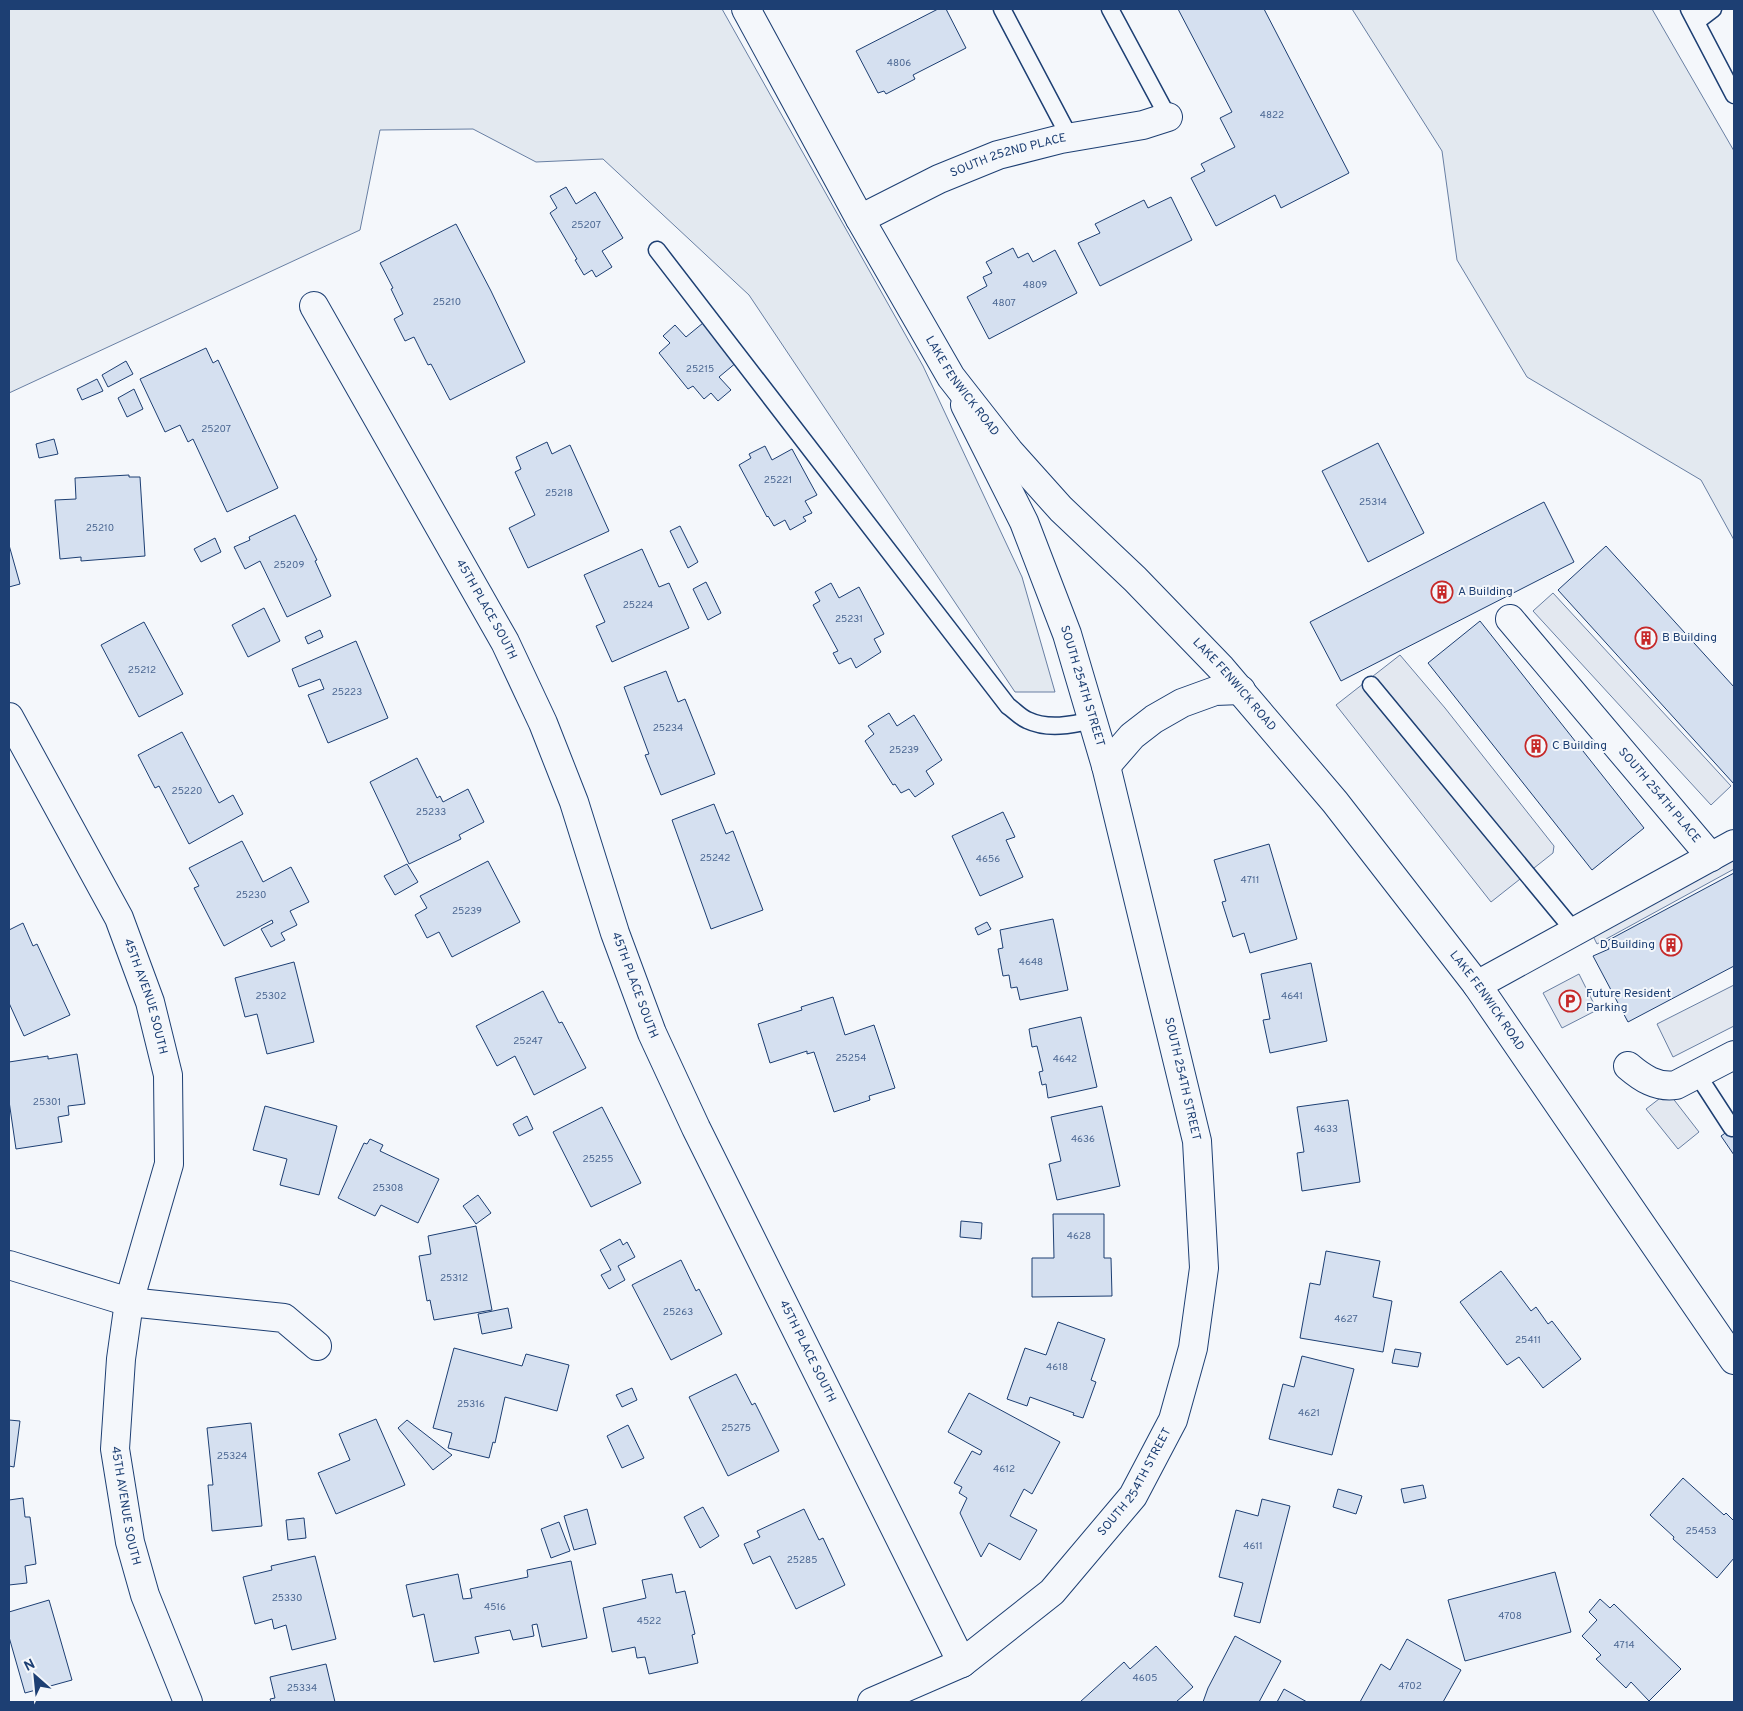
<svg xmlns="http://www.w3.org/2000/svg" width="1743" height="1711" font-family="Overpass,sans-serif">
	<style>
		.green { fill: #e3e9f0; stroke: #687fa3 }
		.parking { fill: #e3e8f0; stroke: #687fa3 }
		.building { fill: #d5e0f0; stroke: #1d3f73 }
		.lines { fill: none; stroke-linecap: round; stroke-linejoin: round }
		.lane-casing { stroke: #1d3f73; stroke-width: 19 }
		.street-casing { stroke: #1d3f73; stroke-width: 30 }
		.secondary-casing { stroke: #1d3f73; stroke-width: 30 }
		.lane { stroke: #f4f7fb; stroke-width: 16 }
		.street { stroke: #f4f7fb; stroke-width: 28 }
		.secondary { stroke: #f4f7fb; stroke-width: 28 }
		.labels { text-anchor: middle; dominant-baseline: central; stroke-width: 4; stroke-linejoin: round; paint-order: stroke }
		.number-label { font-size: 10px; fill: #4b6792 }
		.street-label { font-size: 12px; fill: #1d3f73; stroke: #f4f7fb }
		.poi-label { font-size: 12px; fill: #1d3f73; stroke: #f4f7fb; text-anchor: start }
	</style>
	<rect width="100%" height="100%" fill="#f4f7fb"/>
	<path class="green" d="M9,9h713l201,357 99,211 33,115h-40l-266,-397 -146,-136 -67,3 -63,-33 -93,1 -20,100 -351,163z
		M1352,9h300l82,142v389l-33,-60 -174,-103 -70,-117 -15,-109z"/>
	<path class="parking" d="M1553,593l178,193 -20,19 -178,-194z
		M1400,655l45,53 109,138 -1,7 -62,49 -155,-197z
		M1734,851v18l-137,75 -7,-14z
		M1579,974l18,36 -35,18 -19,-35z
		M1734,985v41l-61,31 -16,-33z
		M1668,1092l31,40 -21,17 -32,-40z"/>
	<path class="building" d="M938,9h8l20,39 -53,27 2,4 -29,15 -2,-3 -6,2 -22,-42z
		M1178,9h86l85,164 -68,35 -6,-13 -59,31 -25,-48 14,-7 -4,-7 34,-17 -15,-29 12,-6z
		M566,187l10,17 19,-12 28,46 -21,13 10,16 -16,10 -4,-7 -8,5 -9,-15 2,-1 -27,-46 7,-5 -7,-12z
		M1171,197l21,43 -92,46 -22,-43 22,-10 -5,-9 49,-24 4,8z
		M456,224l35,67 34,71 -75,38 -19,-36 -3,1 -14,-28 -9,4 -11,-22 9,-5 -12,-25 2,-1 -13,-25z
		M1013,248l5,10 10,-5 5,9 22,-12 22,43 -88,46 -22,-42 20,-11 -4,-9 9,-4 -6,-11z
		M703,323l34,39 -18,15 12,13 -13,11 -7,-8 -7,6 -11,-13 -5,3 -29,-36 11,-10 -7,-7 12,-11 11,12z
		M206,348l7,15 5,-3 60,128 -51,24 -34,-73 -5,3 -8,-17 -15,7 -25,-53z
		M126,361l7,13 -25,13 -6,-12z
		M97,379l6,12 -21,9 -5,-11z
		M134,389l9,20 -16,8 -9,-19z
		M54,439l4,15 -19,4 -3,-14z
		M547,442l5,12 18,-9 39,86 -81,37 -19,-40 26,-13 -20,-43 6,-3 -5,-12z
		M1378,443l46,90 -56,29 -46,-91z
		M765,446l7,14 20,-11 25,46 -12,6 7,12 -9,4 3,4 -16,9 -5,-10 -11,6 -6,-10 -1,1 -28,-52 12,-7 -2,-4z
		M129,475v2h11l5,79 -64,5v-4l-21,2 -5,-59 21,-1 -1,-21z
		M1544,502l30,60 -233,119 -31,-59z
		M295,515l22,45 -2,1 16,35 -44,21 -27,-56 -15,8 -11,-22 16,-7 -1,-3z
		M680,526l18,36 -10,6 -18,-37z
		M215,538l6,14 -20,10 -7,-13z
		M9,545l11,39 -11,3z
		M1606,546l128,141v97l-176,-194z
		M642,549l17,38 10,-4 20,45 -77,34 -16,-36 9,-4 -21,-47z
		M706,582l15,31 -13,7 -15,-31z
		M831,583l8,15 20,-11 25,47 -10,5 7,13 -25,16 -5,-10 -12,6 -6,-11 5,-2 -25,-46 7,-4 -5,-9z
		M264,608l16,33 -32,16 -16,-32z
		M1480,621l164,207 -52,42 -164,-207z
		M144,622l39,72 -44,23 -38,-72z
		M320,630l3,7 -15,7 -3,-7z
		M356,641l32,77 -60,25 -20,-48 16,-6 -4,-10 -21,8 -7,-18z
		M666,671l12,31 7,-3 30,75 -54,21 -16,-40 4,-1 -25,-67z
		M889,713l8,13 17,-11 28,45 -16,11 8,13 -19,13 -6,-8 -8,4 -6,-9 -2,1 -28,-44 9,-7 -6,-8z
		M182,732l37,71 14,-8 10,19 -54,30 -30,-58 -4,2 -17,-33z
		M417,758l20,40 3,-2 3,6 25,-13 16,33 -25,13 2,4 -52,25 -39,-82z
		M714,804l12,30 7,-3 30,79 -52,19 -39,-109z
		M1003,812l12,25 -9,3 17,37 -43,19 -28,-60z
		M242,841l21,41 28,-15 18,35 -19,9 7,14 -16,8 4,7 -14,7 -10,-18 12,-6 -1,-3 -48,26 -30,-58 5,-2 -10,-18z
		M1269,844l28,95 -47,14 -6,-20 -11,4 -11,-35 4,-1 -12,-41z
		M488,861l32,61 -68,35 -13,-25 -12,6 -12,-23 12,-7 -7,-12z
		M407,864l11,18 -23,13 -11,-19z
		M1734,873v93l-106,56 -35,-66 16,-7 -4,-7z
		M1053,919l15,71 -48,10 -3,-13 -6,1 -2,-13 -6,1 -5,-27 5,-1 -3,-18z
		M987,922l4,7 -13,6 -3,-7z
		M23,923l10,23 4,-2 33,71 -46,21 -15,-33v-73z
		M294,962l20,80 -47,12 -10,-40 -12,3 -10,-39z
		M1311,963l16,78 -57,12 -7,-33 7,-1 -9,-45z
		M543,991l16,32 3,-1 24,46 -52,27 -19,-39 -18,10 -21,-40z
		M833,997l12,38 29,-10 21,63 -26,8 1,4 -36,12 -20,-60 -7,2v-3l-37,12 -12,-39 44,-14 -1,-3z
		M1081,1017l16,70 -49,11 -2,-14 -4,1 -3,-13 4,-1 -6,-25 -5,1 -3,-18z
		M77,1054l8,50 -17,2 1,9 -11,2 4,25 -46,7 -7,-48v-39l39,-6v3z
		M1348,1100l12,82 -58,9 -5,-38 7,-1 -7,-45z
		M265,1106l72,20 -18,69 -39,-10 7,-26 -34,-9z
		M1102,1106l18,80 -63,14 -8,-36 12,-3 -10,-44z
		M602,1107l39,76 -50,24 -38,-75z
		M527,1116l6,13 -14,7 -6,-12z
		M1734,1127v28l-13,-19z
		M370,1139l13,6 -3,6 59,28 -21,44 -37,-18 -6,11 -37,-18 26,-55 3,1z
		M478,1195l13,18 -15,11 -13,-18z
		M1053,1214h51v44h7l1,38 -80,1v-39h22z
		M961,1221l21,2 -1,16 -21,-2z
		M476,1226l16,84 -58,10 -4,-20 -3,1 -8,-45 12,-2 -3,-18z
		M620,1239l3,6 4,-3 8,15 -17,9 7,14 -16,9 -8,-14 10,-5 -11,-20z
		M1326,1251l54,10 -7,36 19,4 -9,51 -83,-14 10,-55 10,2z
		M681,1260l15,31 3,-2 23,45 -51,26 -39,-75z
		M1501,1271l30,40 5,-4 12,17 4,-3 29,38 -38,29 -24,-31 -12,8 -47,-63z
		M508,1308l4,20 -30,6 -4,-20z
		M1058,1322l47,17 -14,41 5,2 -13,36 -10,-3 1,-2 -44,-16 -3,9 -20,-7 18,-51 21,7z
		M454,1348l68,18 4,-12 43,11 -12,46 -52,-14 -10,46 -2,-1 -4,16 -41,-10 4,-15 -19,-5z
		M1395,1349l26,4 -3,14 -26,-4z
		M1302,1356l52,13 -22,86 -63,-16 14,-55 11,3z
		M736,1374l16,31 3,-2 24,48 -51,25 -39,-79z
		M632,1388l5,12 -15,7 -6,-12z
		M969,1393l91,49 -28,52 -8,-5 -14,27 27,14 -17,30 -31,-17 -8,14 -21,-44 7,-15 -8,-5 3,-6 -8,-4 18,-32 8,4 2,-4 -34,-19z
		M376,1419l29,66 -69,29 -18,-41 32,-13 -11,-26z
		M9,1420l11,1 -6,46 -5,-1z
		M407,1420l45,35 -19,15 -35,-42z
		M251,1423l11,103 -50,5 -4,-46h5l-6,-57z
		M628,1425l16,33 -22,10 -15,-32z
		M1683,1478l41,37 2,-2 8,8v37l-17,20 -44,-39 1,-2 -24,-22z
		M1423,1485l3,13 -22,5 -3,-14z
		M1338,1489l24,7 -6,18 -23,-7z
		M23,1498l2,19h5l6,47 -11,2 2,17 -18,2v-85z
		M1262,1499l28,7 -30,117 -26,-7 9,-33 -24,-6 17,-67 22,6z
		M703,1507l16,29 -19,12 -16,-31z
		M587,1509l9,35 -22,6 -10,-34z
		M804,1509l15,31 4,-2 22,47 -49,24 -26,-53 -17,8 -9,-20 16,-7 -3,-6z
		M304,1518l2,20 -18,2 -2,-20z
		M559,1522l11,29 -19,7 -10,-29z
		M315,1556l21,83 -44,11 -6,-25 -12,4 -2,-10 -17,5 -12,-47 29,-7 -1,-4z
		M571,1561l16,77 -45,9 -5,-23 -5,1 2,11 -21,4 -3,-10 -35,7 4,16 -45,9 -10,-48 -11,3 -7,-32 52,-11 5,25 9,-1 -2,-9 58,-12 -1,-7z
		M1555,1572l16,60 -106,29 -17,-61z
		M672,1574l4,19 9,-2 10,43 -3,1 6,28 -49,11 -4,-17 -8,1 -2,-11 -23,5 -9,-44 43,-10 -4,-18z
		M1600,1599l10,9 4,-4 67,65 -32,32 -18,-19 -5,6 -30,-29 5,-4 -19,-19 15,-16 -8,-8z
		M49,1600l23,80 -47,13 -16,-56v-25z
		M1235,1636l46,25 -22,41h-56l5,-14z
		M1407,1639l54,31 -18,32h-83l21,-38 9,6z
		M1156,1646l37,41 -17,15h-96l44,-40 6,7z
		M326,1664l9,38h-64l-1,-3 5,-1 -5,-21z
		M1284,1689l23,13h-30z"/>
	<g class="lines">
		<g class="lane-casing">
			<path id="lane" d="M1002,9l68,129
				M1110,9l58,108
				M1689,9l45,86
				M1696,22l17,-13
				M657,250l351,456c6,4 12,11 19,14 21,10 45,5 66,0
				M1371,685l204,247
				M1697,1074l35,54"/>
		</g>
		<g class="street-casing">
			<g id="street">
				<path id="s1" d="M860,219l79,-40 59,-24 63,-16 82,-14 25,-8"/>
				<path id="s2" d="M314,306l191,336 38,81 31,79 41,131 37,100 44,95 266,535"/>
				<path id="s3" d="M1510,619l201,238"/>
				<path id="s4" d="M9,717l110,201 31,84 18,73 1,89 -40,138 -8,57 -6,90 15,93 15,53 43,107"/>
				<path d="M1106,766l26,-30 22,-17 28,-16 33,-12 26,-1"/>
				<path d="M1477,985l257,-141"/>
				<path d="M1628,1066c14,12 29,22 48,19l58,-30"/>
				<path d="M9,1265l120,37 155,16 33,28"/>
				<path id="s5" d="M872,1702l90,-39 90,-71 81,-96 40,-76 20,-72 11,-80 -7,-127 -91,-375 -39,-132 -43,-112 -59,-117"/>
			</g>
		</g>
		<g class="secondary-casing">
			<g id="secondary">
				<path id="s6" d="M746,9l114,210 91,158 58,74 52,58 74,70 86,89 114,134 142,183 257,375"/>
			</g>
		</g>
		<use href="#lane" class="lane"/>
		<use href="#street" class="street"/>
		<use href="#secondary" class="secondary"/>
	</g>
	<defs>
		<g id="building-ring" transform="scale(1.125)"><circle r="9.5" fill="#f4f7fb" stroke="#c62828" stroke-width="1.5"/><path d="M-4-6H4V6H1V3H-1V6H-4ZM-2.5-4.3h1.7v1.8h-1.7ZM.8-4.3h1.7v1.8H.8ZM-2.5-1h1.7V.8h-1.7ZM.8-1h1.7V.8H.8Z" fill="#c62828"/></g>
		<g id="parking-ring" transform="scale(1.125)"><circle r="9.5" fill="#f4f7fb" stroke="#c62828" stroke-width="1.5"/><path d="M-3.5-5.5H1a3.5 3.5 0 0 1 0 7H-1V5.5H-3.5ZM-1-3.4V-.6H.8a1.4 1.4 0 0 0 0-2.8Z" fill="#c62828"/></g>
	</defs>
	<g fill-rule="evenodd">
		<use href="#building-ring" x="1442" y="592"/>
		<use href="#building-ring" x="1646" y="638"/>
		<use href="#building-ring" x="1536" y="746"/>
		<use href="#building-ring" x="1671" y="945"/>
		<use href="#parking-ring" x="1570" y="1001"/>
	</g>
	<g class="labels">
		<g class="number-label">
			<text x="899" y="63">4806</text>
			<text x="1272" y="115">4822</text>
			<text x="586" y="225">25207</text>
			<text x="1035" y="285">4809</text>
			<text x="447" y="302">25210</text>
			<text x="1004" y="303">4807</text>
			<text x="700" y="369">25215</text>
			<text x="216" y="429">25207</text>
			<text x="778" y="480">25221</text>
			<text x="559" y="493">25218</text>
			<text x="1373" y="502">25314</text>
			<text x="100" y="528">25210</text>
			<text x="289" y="565">25209</text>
			<text x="638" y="605">25224</text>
			<text x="849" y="619">25231</text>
			<text x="142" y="670">25212</text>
			<text x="347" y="692">25223</text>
			<text x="668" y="728">25234</text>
			<text x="904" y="750">25239</text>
			<text x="187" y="791">25220</text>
			<text x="431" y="812">25233</text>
			<text x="715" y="858">25242</text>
			<text x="988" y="859">4656</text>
			<text x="1250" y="880">4711</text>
			<text x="251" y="895">25230</text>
			<text x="467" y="911">25239</text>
			<text x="1031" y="962">4648</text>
			<text x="271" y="996">25302</text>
			<text x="1292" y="996">4641</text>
			<text x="528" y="1041">25247</text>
			<text x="851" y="1058">25254</text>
			<text x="1065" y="1059">4642</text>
			<text x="47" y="1102">25301</text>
			<text x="1326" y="1129">4633</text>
			<text x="1083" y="1139">4636</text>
			<text x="598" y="1159">25255</text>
			<text x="388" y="1188">25308</text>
			<text x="1079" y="1236">4628</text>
			<text x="454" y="1278">25312</text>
			<text x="678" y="1312">25263</text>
			<text x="1346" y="1319">4627</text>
			<text x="1528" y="1340">25411</text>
			<text x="1057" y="1367">4618</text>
			<text x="471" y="1404">25316</text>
			<text x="1309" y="1413">4621</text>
			<text x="736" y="1428">25275</text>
			<text x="232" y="1456">25324</text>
			<text x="1004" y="1469">4612</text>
			<text x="1701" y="1531">25453</text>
			<text x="1253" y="1546">4611</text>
			<text x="802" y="1560">25285</text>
			<text x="287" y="1598">25330</text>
			<text x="495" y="1607">4516</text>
			<text x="1510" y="1616">4708</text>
			<text x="649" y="1621">4522</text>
			<text x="1624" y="1645">4714</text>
			<text x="1145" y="1678">4605</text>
			<text x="1410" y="1686">4702</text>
			<text x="302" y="1688">25334</text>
		</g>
		<g class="street-label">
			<text stroke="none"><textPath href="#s1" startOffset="162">SOUTH 252ND PLACE</textPath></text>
			<text stroke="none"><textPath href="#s6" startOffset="435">LAKE FENWICK ROAD</textPath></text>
			<text stroke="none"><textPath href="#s2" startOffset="349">45TH PLACE SOUTH</textPath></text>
			<text stroke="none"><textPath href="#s6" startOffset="840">LAKE FENWICK ROAD</textPath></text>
			<text transform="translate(1082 686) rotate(73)">SOUTH 254TH STREET</text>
			<text stroke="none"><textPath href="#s3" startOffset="231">SOUTH 254TH PLACE</textPath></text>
			<text stroke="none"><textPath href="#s2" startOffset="754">45TH PLACE SOUTH</textPath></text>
			<text stroke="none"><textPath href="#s4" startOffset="312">45TH AVENUE SOUTH</textPath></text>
			<text stroke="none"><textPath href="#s6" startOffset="1245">LAKE FENWICK ROAD</textPath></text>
			<text transform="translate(1182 1079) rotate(77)">SOUTH 254TH STREET</text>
			<text stroke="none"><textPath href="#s2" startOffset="1159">45TH PLACE SOUTH</textPath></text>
			<text stroke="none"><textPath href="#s5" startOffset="351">SOUTH 254TH STREET</textPath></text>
			<text stroke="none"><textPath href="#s4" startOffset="832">45TH AVENUE SOUTH</textPath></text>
		</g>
		<g class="poi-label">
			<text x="1458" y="592">A Building</text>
			<text x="1662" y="638">B Building</text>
			<text x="1552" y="746">C Building</text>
			<text x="1655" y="945" text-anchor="end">D Building</text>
			<text x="1586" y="994">Future Resident<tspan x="1586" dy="14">Parking</tspan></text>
		</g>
	</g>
	<rect width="1743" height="1711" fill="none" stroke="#1d3f73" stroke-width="20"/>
	<g transform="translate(35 1676) rotate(333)" stroke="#f4f7fb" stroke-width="4" paint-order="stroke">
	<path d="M0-4L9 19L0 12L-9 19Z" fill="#1d3f73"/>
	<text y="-8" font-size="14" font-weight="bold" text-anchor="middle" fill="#1d3f73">N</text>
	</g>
</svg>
